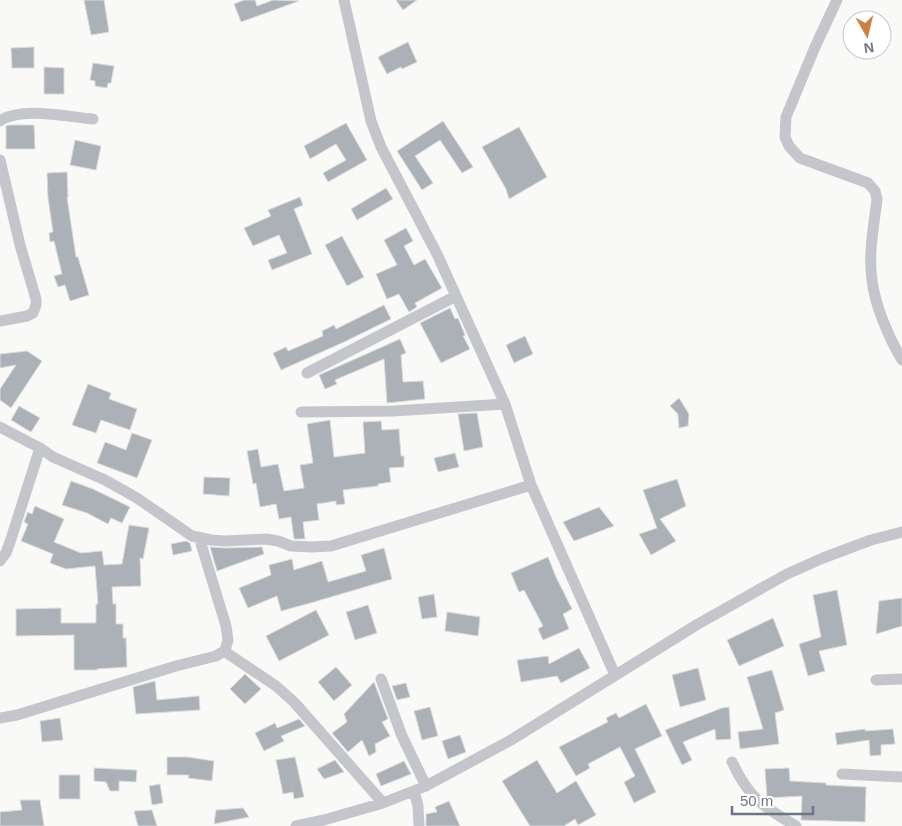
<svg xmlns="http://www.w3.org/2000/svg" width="902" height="826" font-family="Helvetica,sans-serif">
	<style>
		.building { fill: #acb0b7; stroke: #dbdcda }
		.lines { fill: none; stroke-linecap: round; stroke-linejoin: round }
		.minor { stroke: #c4c6cb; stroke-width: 11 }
	</style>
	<rect width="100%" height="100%" fill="#f9faf8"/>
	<path class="building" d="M84,0h20l5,32 -18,3z
		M244,0h11l2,6 16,-6 26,1 -58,21 -7,-18z
		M396,0h21l-14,10z
		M408,42l9,20 -15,7 -1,-2 -14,7 -9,-17z
		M34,47v21h-22l-1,-20z
		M93,63l21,3 -3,17h-3l-1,5 -12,-2v-5l-5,-1z
		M44,67l20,1v26h-20z
		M443,121l30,46 -11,6 -22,-33 -25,16 18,27 -11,7 -25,-39z
		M346,123l21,37 -39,22 -5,-9 23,-13 -10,-16 -26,15 -6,-13z
		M9,125h25l1,24h-29v-23z
		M519,127l28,50 -38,22 -3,-10 -24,-42z
		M75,140l26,6 -5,24 -26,-5z
		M67,172l1,25h-1l9,60h2l11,38 -19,6 -5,-16 -7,2 -4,-11 8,-2 -8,-33 -4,1 -1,-9 4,-1 -5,-34 -1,-25z
		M386,188l7,11 -36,21 -6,-11z
		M300,197l3,8 -9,4 18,45 -40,16 -4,-10 19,-7 -8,-18 -26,11 -9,-18 27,-12 -3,-6z
		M406,228l7,13 -9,5 10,19 11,-6 17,29 -27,15 2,4 -8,5 -10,-18 -12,5 -11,-25 21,-9 -13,-25z
		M342,236l22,41 -17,9 -22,-41z
		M384,305l7,14 -47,23 -63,28 -8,-17 13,-6 2,4 35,-15 -1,-5 12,-6 2,4z
		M450,308l5,11 3,-1 7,17 -2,1 7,13 -29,14 -21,-40z
		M525,336l8,18 -19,9 -8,-18z
		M400,339l6,14 -5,2 2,27 20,-1 2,18 -38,4 -3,-44 -49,21 2,4 -12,5 -6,-14z
		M27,351l15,10 -31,47 -11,-8v-11l16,-24 -16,3v-14z
		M88,384l23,9 -2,6 28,10 -7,21 -29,-10 -5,13 -24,-8z
		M679,398l10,16 -1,12 -9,2 -1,-14 -8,-8z
		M19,406l21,12 -9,14 -20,-12z
		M477,413l6,34 -19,4 -6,-37z
		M330,420l4,37 31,-4 -2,-31 18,-1 1,9 17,-1 2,27h3v11l-15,1 2,14 -13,2v2l-35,4 2,14 -9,1v-4l-19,3 2,16 -16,2 2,17h-11l-3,-22 -12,2 -3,-15 -16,3 -4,-24 -3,1 -6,-33 11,-2 3,18 17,-3 6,27 20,-3 -4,-23 13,-2 -6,-39z
		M132,433l20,7 -15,38 -40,-15 8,-21 21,8z
		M455,453l4,14 -21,5 -4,-14z
		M204,477l26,1 -1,18 -26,-2z
		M677,479l9,27 -26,13 16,22 -25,14 -12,-21 18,-6 -14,-38z
		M71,481l22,8 37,18 -8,16 -11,-5 -3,6 -21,-11 -25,-8z
		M35,506l29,13 -10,23 27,11 21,-2 2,14 18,-1 7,-39 20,3 -6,31 -3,-1 1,28 -29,1 1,17h3v20h7v14h3l1,29 -30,2v1h-23v-35l-58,1v-27l45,-1v15h35v-19h2l-3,-38 -29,3 -16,-6 3,-9 -32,-13 7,-17 -4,-2 3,-8v-2l5,2z
		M599,507l15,19 -40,15 -11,-19z
		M186,541l4,2 2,8 -19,4 -2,-11z
		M210,547l15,1 37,-1 2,7 -47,17z
		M384,548l8,31 -85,25 -26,7 -4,-15 -29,12 -9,-20 32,-13 -2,-10 23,-6 2,11 28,-9 6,21 38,-11 -5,-16z
		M548,557l8,20 16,32 -9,5 6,15 -26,11 -5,-11 5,-3 -19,-36 -5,2 -8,-19z
		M837,590l10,55 -28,6 6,20 -17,5 -9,-32 22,-7 -8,-42z
		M434,594l3,23 -15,2 -4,-22z
		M902,598v28l-26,8 3,-33z
		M368,605l9,28 -22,7 -9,-28z
		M316,610l13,25 -50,26 -13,-25z
		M447,612l33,5 -2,19 -33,-5z
		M773,618l11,28 -45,20 -12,-26z
		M579,648l11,20 -29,15 -4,-7 -36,6 -4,-22 31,-4 1,8z
		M336,667l16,18 -18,16 -16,-19z
		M698,668l8,32 -26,7 -8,-32z
		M772,670l12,40 -9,3 4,31 -39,5 -2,-17 25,-3 -16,-52z
		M245,674l16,15 -16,15 -15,-15z
		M155,681l2,19 42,-4 1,14 -64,4 -3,-27z
		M374,682l14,37 -6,3 8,14 -15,8 1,8 -7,4 -7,-16 -14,12 -16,-19 15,-11 -3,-8z
		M406,683l4,14 -13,3 -5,-14z
		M646,704l16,32 -27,13 21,43 -22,11 -10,-21 11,-6 -15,-29 -32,17 2,4 -14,8 -17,-29 49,-25 -2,-4 10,-5 3,5z
		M430,707l8,29 -16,4 -8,-29z
		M729,707l2,32 -15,1 -1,-11 -32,13 9,18 -10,5 -17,-35 57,-22z
		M60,718l3,22 -21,2 -2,-21z
		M299,719l6,7 -24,10 3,5 -20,10 -9,-18 20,-10 2,5z
		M865,729v2l28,-2 2,15 -14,1v10l-11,1 -1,-16 -32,5 -2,-12z
		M460,735l6,17 -18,7 -6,-18z
		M167,757h20l27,4 -2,20 -24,-3 1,-3h-22z
		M295,757l9,40 -10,2 -1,-7 -10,2 -7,-34z
		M335,760l9,12 -20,7 -7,-10z
		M537,760l20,33 19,-12 20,34 -18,10 -3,-6 -11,7h-34l-28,-45z
		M404,761l7,13 -30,12 -5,-12z
		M94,768l43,2 -1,12 -17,-1v10h-9l-4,-9 -12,-1z
		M789,768l1,13 36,2v2l40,2 -1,35 -64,-2 1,-24 -35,2 -2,-29z
		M59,775h21v24h-21z
		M160,784l3,19 -11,2 -3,-19z
		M20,800h20l4,26h-44v-14l22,-2z
		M449,801l11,25h-34v-12l11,-2 -2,-5z
		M243,808l6,9 -35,7 2,-14z
		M152,810l5,16h-19l-4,-15z"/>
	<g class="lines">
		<path class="minor" d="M344,0l27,121 10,26 56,107 68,150 26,81 84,190
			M837,0l-22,47 -29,70 -1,20 4,9 11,12 68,25 7,8 2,8c-3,26 -9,55 -5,81 3,26 17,58 30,80
			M0,121c21,-15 68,-4 93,-2
			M0,160l20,85 16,54v6l-3,8 -6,3 -27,5
			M307,373l149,-77
			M301,412l92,-1 112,-7
			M0,427l40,21 13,9 52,23 32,18 55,38 19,4 14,1 41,-2 12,2 13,5 20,1 20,-1 200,-61
			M0,561l6,-8 4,-11 30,-94
			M224,651l52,35 18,16 89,101
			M381,679l21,57 24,50
			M876,680l26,-1
			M0,718l17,-3 159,-49 40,-10 8,-5 2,-4 2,-7 -2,-14 -27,-89
			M732,762c17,36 30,44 64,64
			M842,774l60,3
			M414,791l4,15 1,20
			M296,826l28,-6 59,-17 43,-17 85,-46 187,-116 89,-50 36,-16 48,-18 31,-8"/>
	</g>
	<g transform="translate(867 35) rotate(172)"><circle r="24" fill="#ffffff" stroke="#c5c8ce"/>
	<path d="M0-4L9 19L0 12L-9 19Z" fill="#ce7f43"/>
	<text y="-8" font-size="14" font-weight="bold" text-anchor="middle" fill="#6d7585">N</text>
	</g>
	<path d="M732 806v8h81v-8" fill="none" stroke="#6d7585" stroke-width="2.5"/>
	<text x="740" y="806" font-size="15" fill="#6d7585" stroke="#ffffff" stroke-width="4" paint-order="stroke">50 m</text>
</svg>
